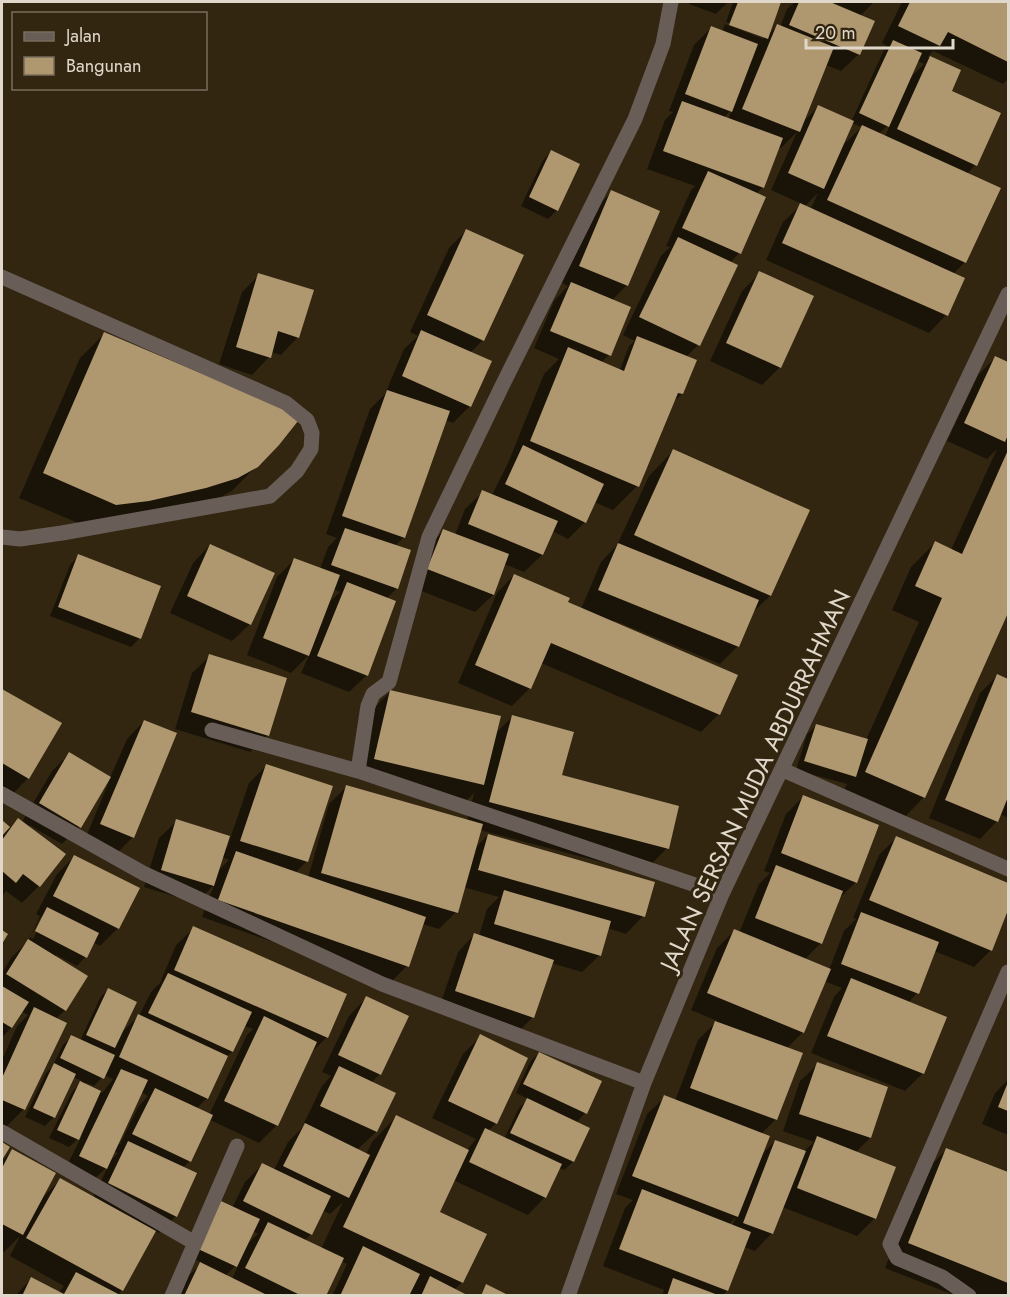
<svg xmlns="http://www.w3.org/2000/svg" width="1010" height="1297" font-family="Jost,sans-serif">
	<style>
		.shadow { fill: #0007; fill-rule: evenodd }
		.building { fill: #af9770 }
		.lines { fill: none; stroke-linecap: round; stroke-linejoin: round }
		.minor { stroke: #695d58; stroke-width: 15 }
		.labels { text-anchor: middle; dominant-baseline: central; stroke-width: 6; stroke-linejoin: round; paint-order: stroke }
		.street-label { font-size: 24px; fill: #e0d8cb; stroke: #322610 }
	</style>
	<rect width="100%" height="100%" fill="#322610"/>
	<path class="shadow" d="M690,2h38l-12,12 -27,-10z
		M733,2h49l-4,4 -11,30 10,-10 3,1 7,-18 8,-7h79l-14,14 -1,38 -18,17 -15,-6 -25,59 17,-17 33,15 33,-72 4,-3 -6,-4 20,-41h106v77l-5,5 -70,-33 -5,6 31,14 -9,21 25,73 -8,9 -2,88 -12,12 10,4 -17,37 -17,18 -163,-73 17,-38 19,-18 -31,-14 26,-58 -16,16 -3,-1 -15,40 -7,7 -17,59 -9,10 -32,82 -12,12 -4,37 -10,9 -35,83 -24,24 -19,-8 -9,20 -17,17 -16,-8 -10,24 -18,17 -20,-8 -11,31 -18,17 -64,-25 16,-39 17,-18 11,5 10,-26 18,-17 9,3 16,-32 36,-89 15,-15 -25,-11 20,-47 14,-15 -6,-3 32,-74 18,-17 15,93 -15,15 -3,55 -8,8 19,7 9,-24 6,-5 -12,-6 38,-79 9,-9 -4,-1 25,-56 4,-4 -48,-17 18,-49 8,-8 -4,-1 25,-66 17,-17 11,4 3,-8 39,15v-3l-38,-14zM917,61l7,3 -15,15zM732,109l-4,11 -4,-2zM891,122l-6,15 -6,-3zM852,123l10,4 -21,20zM818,193l-8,17 -6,-3z
		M551,152l6,58 -9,9 -27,-13 22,-46z
		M467,230l16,110 -13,13v53l-17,17 -8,-3 -42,118 -8,8 2,42 -11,11 -19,76 -18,17 -48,-19 8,-18 -18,18 -44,-18 30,-78 17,-17 26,9 8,-22 9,-9 -11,-4 44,-125 15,-15 19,-45 14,-13 -8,-4 39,-84zM333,589l7,3 -13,12z
		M760,273l20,94 -18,18 -52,-24 32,-70z
		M259,275l39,62 -17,18 -10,-3 -2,5 -17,18 -33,-11 23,-72z
		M104,334l174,110 -46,47 -20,11 -122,26 -71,-30 61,-140z
		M995,358l13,6v245l-84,188 -24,25 -59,-26 6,-12 -51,-14 11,-36 9,-8 50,14 53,-118 -27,-12 19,-43 24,-24 16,7 46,-101 -10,10 -40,-18 31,-66z
		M673,451l135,60 -38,85 -19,18 -13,32 -18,18 -105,-43 -1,2 105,91 -18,18 -160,-69 -11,25 -18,18 -54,-23 39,-90 17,-18 67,34 20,-47 16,-17 32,-69z
		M210,545l40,79 -18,17 -62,-28 23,-50z
		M78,556l62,82 -9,9 -81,-31 20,-51z
		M210,656l58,79 -18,17 -75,-23 17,-56z
		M997,676l11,5v137l-8,-4 -3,7 -17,18 -51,-21 51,-125z
		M2,690l58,33 -32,55 -24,25 -2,-2z
		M390,692l105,42 17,-17 48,59 107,72 -24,25 -163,-43 -6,19 14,-14 155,81 -17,18 -19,-6 -7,27 -18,17 -31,-9 -18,54 -17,17 -77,-26 19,-56 17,-18 4,2 8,-27 12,-12 -36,-10 -7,25 -17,17 -17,-5 -15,42 -17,17 -188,-66 12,-32 -18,18 -52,-16 15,-49 18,-17 50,27 22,-65 17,-17 41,95 -12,12 13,5 21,-74 17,-17 121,34 7,-28 -9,9 -108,-25 16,-68zM222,857l7,3 -12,12z
		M144,721l31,13 -42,103 -18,18 -31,-13 25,-61 -1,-1 -29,47 -17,17 -33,-19 10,61 -17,17 -16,-12 -4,5v-74l7,7 10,-9 3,2 30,-51 17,-17 41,24 17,-39z
		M803,797l53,85 -18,18 -17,43 -17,17 25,10 15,-39 12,-12 -3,-1 26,-63 17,-17 112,46v22l-17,44 -17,17 -40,-16 -17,42 -9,10 37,15 -23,56 -17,17 -94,-38 23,-56 8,-9 -18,-7 -21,51 -17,17 -10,70 -15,15 -1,23 15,-16 28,11 11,-10 -31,-11 17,-50 18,-17 68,23 -16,51 -15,15 39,15 -20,51 -17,17 -75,-29 -10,26 -17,18 -11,-4 -17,44 -5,5h-60l2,-6 -61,-24 22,-58 8,-8 -17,-6 31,-80 18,-17 10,4 23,-61 19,-19 -26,-11 26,-62 17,-17 5,2 20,-49 11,-11 -6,-2 22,-57zM736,1217l-4,9 -3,-2z
		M74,857l64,32 -21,40 -17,17 -7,-4 -8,15 -8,9 -21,-11 -1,2 10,53 -9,9 -32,90 -18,18 -4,-3v-64l15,-34 11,-11 -7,-4 -10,17 -9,9v-64l9,-15 17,-17 12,-25 -4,-2 21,-40zM41,917h3l-11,22 -3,-2z
		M194,928l133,109 -17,17 -33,71 -18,18 -49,-23 -20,41 -8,7 -6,48 -17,17 -5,-2 -36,65h-103l16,-17 27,14 6,-7 -54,-30 10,-20 -16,16 -2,-2v-89l10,-10 31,46 17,-17 33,18 15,-32 -20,19 -25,-11 19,-39 -13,12 -20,-9 23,-46 10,-11 -9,-4 -20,41 -8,8 -20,-9 21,-44 6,-6 11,-22 8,-8 9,4 20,-43 8,-9 13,44 18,-17 12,-24 9,-9 16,-38zM244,1026l9,3 -6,6 -38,80 -13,-6 11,-11 19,-41 6,-5zM104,1075l9,4 -11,14 -17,-8 1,-2 8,3zM141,1092l7,4 -10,11 -18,37 -3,-1zM113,1151l5,2 -9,9z
		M366,998l14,76 -9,9 23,11 -18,38 -19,18 9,5 6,-13 24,-25 71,33 9,-11 -44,-21 31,-64 18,-18 15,87 -8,8 16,8 15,-31 9,-9 -12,-6 14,-31 9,-9 46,60 -9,10 12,5 -15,34 -9,8 -5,-2 -14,29 -17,18 -75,-35 -15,32 24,70 -8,8 12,6h-53l-4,-3 -2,3h-75l15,-32 -6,-3 -17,35h-147l6,-15 19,-18 -11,-5 41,-50 13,-26 17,-17 12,5 14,-28 18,-18 -2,-1 18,-37 9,-10 -9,-4 27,-56zM343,1202l-22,47 -17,-8 7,-7 11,-24 8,4zM252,1231l6,3 -12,11zM240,1261l-8,18 -7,-3z
		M1008,1080v55l-26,-11 13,-31z
		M946,1150l62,24v122h-52l-71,-28 37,-94z"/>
	<path class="building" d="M738,2h43l-13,37 -39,-14z
		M799,2h31l45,19 -15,34 -71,-30z
		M910,2h98v60l-60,-30 -8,14 -42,-20z
		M777,24l57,23 -34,85 -58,-23z
		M711,26l47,18 -26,68 -47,-18z
		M893,40l29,13 -33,74 -30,-14z
		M930,56l31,14 -9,21 49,22 -24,53 -80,-37z
		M682,101l101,37 -19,50 -101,-37z
		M818,105l36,16 -30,68 -36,-16z
		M862,125l139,63 -35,75 -139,-63z
		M551,150l29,14 -22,47 -29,-14z
		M708,171l58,26 -25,57 -59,-26z
		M611,190l49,21 -32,75 -49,-20z
		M800,203l165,75 -17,38 -166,-73z
		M466,229l58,26 -40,86 -57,-26z
		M678,237l60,28 -38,81 -61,-29z
		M759,271l55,25 -33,72 -55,-25z
		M258,273l56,17 -15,48 -21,-7 -7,27 -35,-11z
		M571,282l60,25 -20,49 -61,-25z
		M421,330l71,31 -21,46 -69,-31z
		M104,332l198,84 -23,29 -21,22 -20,11 -32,10 -57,13 -33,4 -73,-32z
		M637,336l60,24 -14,34 -5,-1 -39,94 -109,-46 38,-94 56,24z
		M995,356l13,6v73l-3,7 -41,-19z
		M387,390l63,21 -45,127 -63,-22z
		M523,445l81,39 -18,39 -81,-39z
		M673,449l137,61 -39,86 -137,-61z
		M1008,450v163l-83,185 -60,-26 77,-174 -27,-12 20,-45 27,13z
		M482,490l76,31 -15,34 -75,-31z
		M345,528l66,22 -13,39 -67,-24z
		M443,529l66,25 -15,41 -67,-26z
		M618,543l141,57 -20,47 -141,-57z
		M210,544l65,29 -24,52 -64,-29z
		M78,554l83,32 -20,53 -83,-32z
		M294,558l46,17 -31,81 -46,-18z
		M514,574l56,24 -2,4 170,73 -18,40 -169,-72 -20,46 -56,-24z
		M347,582l49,19 -28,75 -51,-20z
		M209,654l78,24 -18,58 -78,-24z
		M997,674l11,5v118l-10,25 -53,-22z
		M2,689l60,34 -33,56 -27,-16z
		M390,690l111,26 -17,69 -110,-26z
		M512,715l62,17 -12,43 117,31 -10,43 -180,-47z
		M144,720l33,13 -43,105 -34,-14z
		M816,724l52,15 -12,38 -52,-16z
		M69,752l42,25 -30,51 -42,-25z
		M266,764l67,22 -25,76 -68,-21z
		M346,785l137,39 -25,89 -137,-40z
		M803,795l76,30 -22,58 -76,-30z
		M18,818l48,36 -26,33 -17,-13 -7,9 -14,-12v-31z
		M176,819l54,17 -16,50 -53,-16z
		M2,820l8,7 -8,9z
		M488,834l167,48 -10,35 -167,-47z
		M896,836l112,47v27l-16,41 -123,-51z
		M236,851l190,66 -17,50 -191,-67z
		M74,855l66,33 -21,41 -66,-33z
		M776,865l67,26 -21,53 -67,-26z
		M504,890l107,31 -10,35 -107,-32z
		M47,907l52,26 -12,25 -52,-27z
		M861,912l78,30 -20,52 -78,-30z
		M193,926l154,68 -19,44 -154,-68z
		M734,929l97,40 -27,64 -97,-40z
		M2,930l6,4 -6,10z
		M474,933l80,27 -20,58 -79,-27z
		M28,939l60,37 -22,35 -60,-37z
		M168,973l84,39 -19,40 -85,-39z
		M851,978l96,39 -23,57 -97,-38z
		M2,986l27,16 -17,26 -10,-6z
		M108,988l29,14 -22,46 -29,-13z
		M366,996l43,20 -28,59 -43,-20z
		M34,1007l33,16 -42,87 -23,-10v-22z
		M138,1014l90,42 -20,43 -89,-42z
		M264,1016l53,26 -39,84 -54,-25z
		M715,1021l88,32 -26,67 -87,-32z
		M480,1034l48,24 -31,66 -49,-23z
		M71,1035l44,20 -11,24 -44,-21z
		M539,1052l63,29 -15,33 -64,-30z
		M817,1062l71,25 -17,51 -72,-24z
		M54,1063l22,11 -21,44 -22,-10z
		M339,1066l57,27 -19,39 -57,-26z
		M121,1069l27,11 -41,89 -28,-13z
		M80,1081l21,10 -22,49 -22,-10z
		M1008,1082v29l-10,-4z
		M155,1088l58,27 -22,47 -59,-28z
		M664,1095l106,41 -32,81 -106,-41z
		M527,1098l63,30 -16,34 -64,-29z
		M396,1115l73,35 -29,62 47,22 -24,49 -120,-56z
		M305,1123l65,32 -21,43 -66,-32z
		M485,1128l77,36 -16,34 -77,-36z
		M817,1136l79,31 -20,52 -79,-31z
		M775,1140l31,11 -33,83 -30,-11z
		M128,1141l69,32 -20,44 -69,-34z
		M2,1142l8,5 -8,13z
		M946,1148l62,24v111l-100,-40z
		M12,1149l44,24 -33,62 -21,-11v-56z
		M262,1163l69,33 -19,39 -69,-34z
		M60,1178l96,53 -33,60 -97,-53z
		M642,1189l109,43 -23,59 -109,-42z
		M221,1201l39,18 -23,48 -39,-18z
		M268,1222l76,36 -18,38h-24l-57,-28z
		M363,1246l57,28 -11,22h-69z
		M200,1262l69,34h-85z
		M76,1272l46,24h-100l9,-19 33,17z
		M430,1276l39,20h-48z
		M673,1278l45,17v1h-51z
		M486,1284l24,12h-29z"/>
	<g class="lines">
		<path class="minor" d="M2,277l284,126 21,17 5,13 -1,16 -14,22 -27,25 -208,37 -42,6 -18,-2
			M212,730l146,41 364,123
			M783,770l225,99
			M358,771l10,-65 5,-12 16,-12 40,-145 73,-151 133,-267 28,-75 8,-42
			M2,794l141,79 239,111 262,99
			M2,1132l193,111
			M172,1296l65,-150
			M568,1296l76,-213 78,-189 286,-600
			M969,1296l-27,-19 -45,-19 -7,-14 118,-272"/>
	</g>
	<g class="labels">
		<g class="street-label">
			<text transform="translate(755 780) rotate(-65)">JALAN SERSAN MUDA ABDURRAHMAN</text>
		</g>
	</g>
	<rect width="1010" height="1297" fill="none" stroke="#e0d8cb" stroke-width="6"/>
	<rect x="12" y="12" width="195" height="78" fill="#322610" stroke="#786d5b" stroke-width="1.5"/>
	<rect x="24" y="32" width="30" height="9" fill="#695d58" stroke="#786d5b" stroke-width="1.5"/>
	<text x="66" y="42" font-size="18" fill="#e0d8cb">Jalan</text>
	<rect x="24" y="57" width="30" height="18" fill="#af9770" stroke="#786d5b" stroke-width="1.5"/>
	<text x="66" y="72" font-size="18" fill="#e0d8cb">Bangunan</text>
	<path d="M806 39v9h147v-9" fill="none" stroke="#e0d8cb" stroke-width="3"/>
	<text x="815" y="39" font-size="18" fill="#e0d8cb" stroke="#322610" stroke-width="4.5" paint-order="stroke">20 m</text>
</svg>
